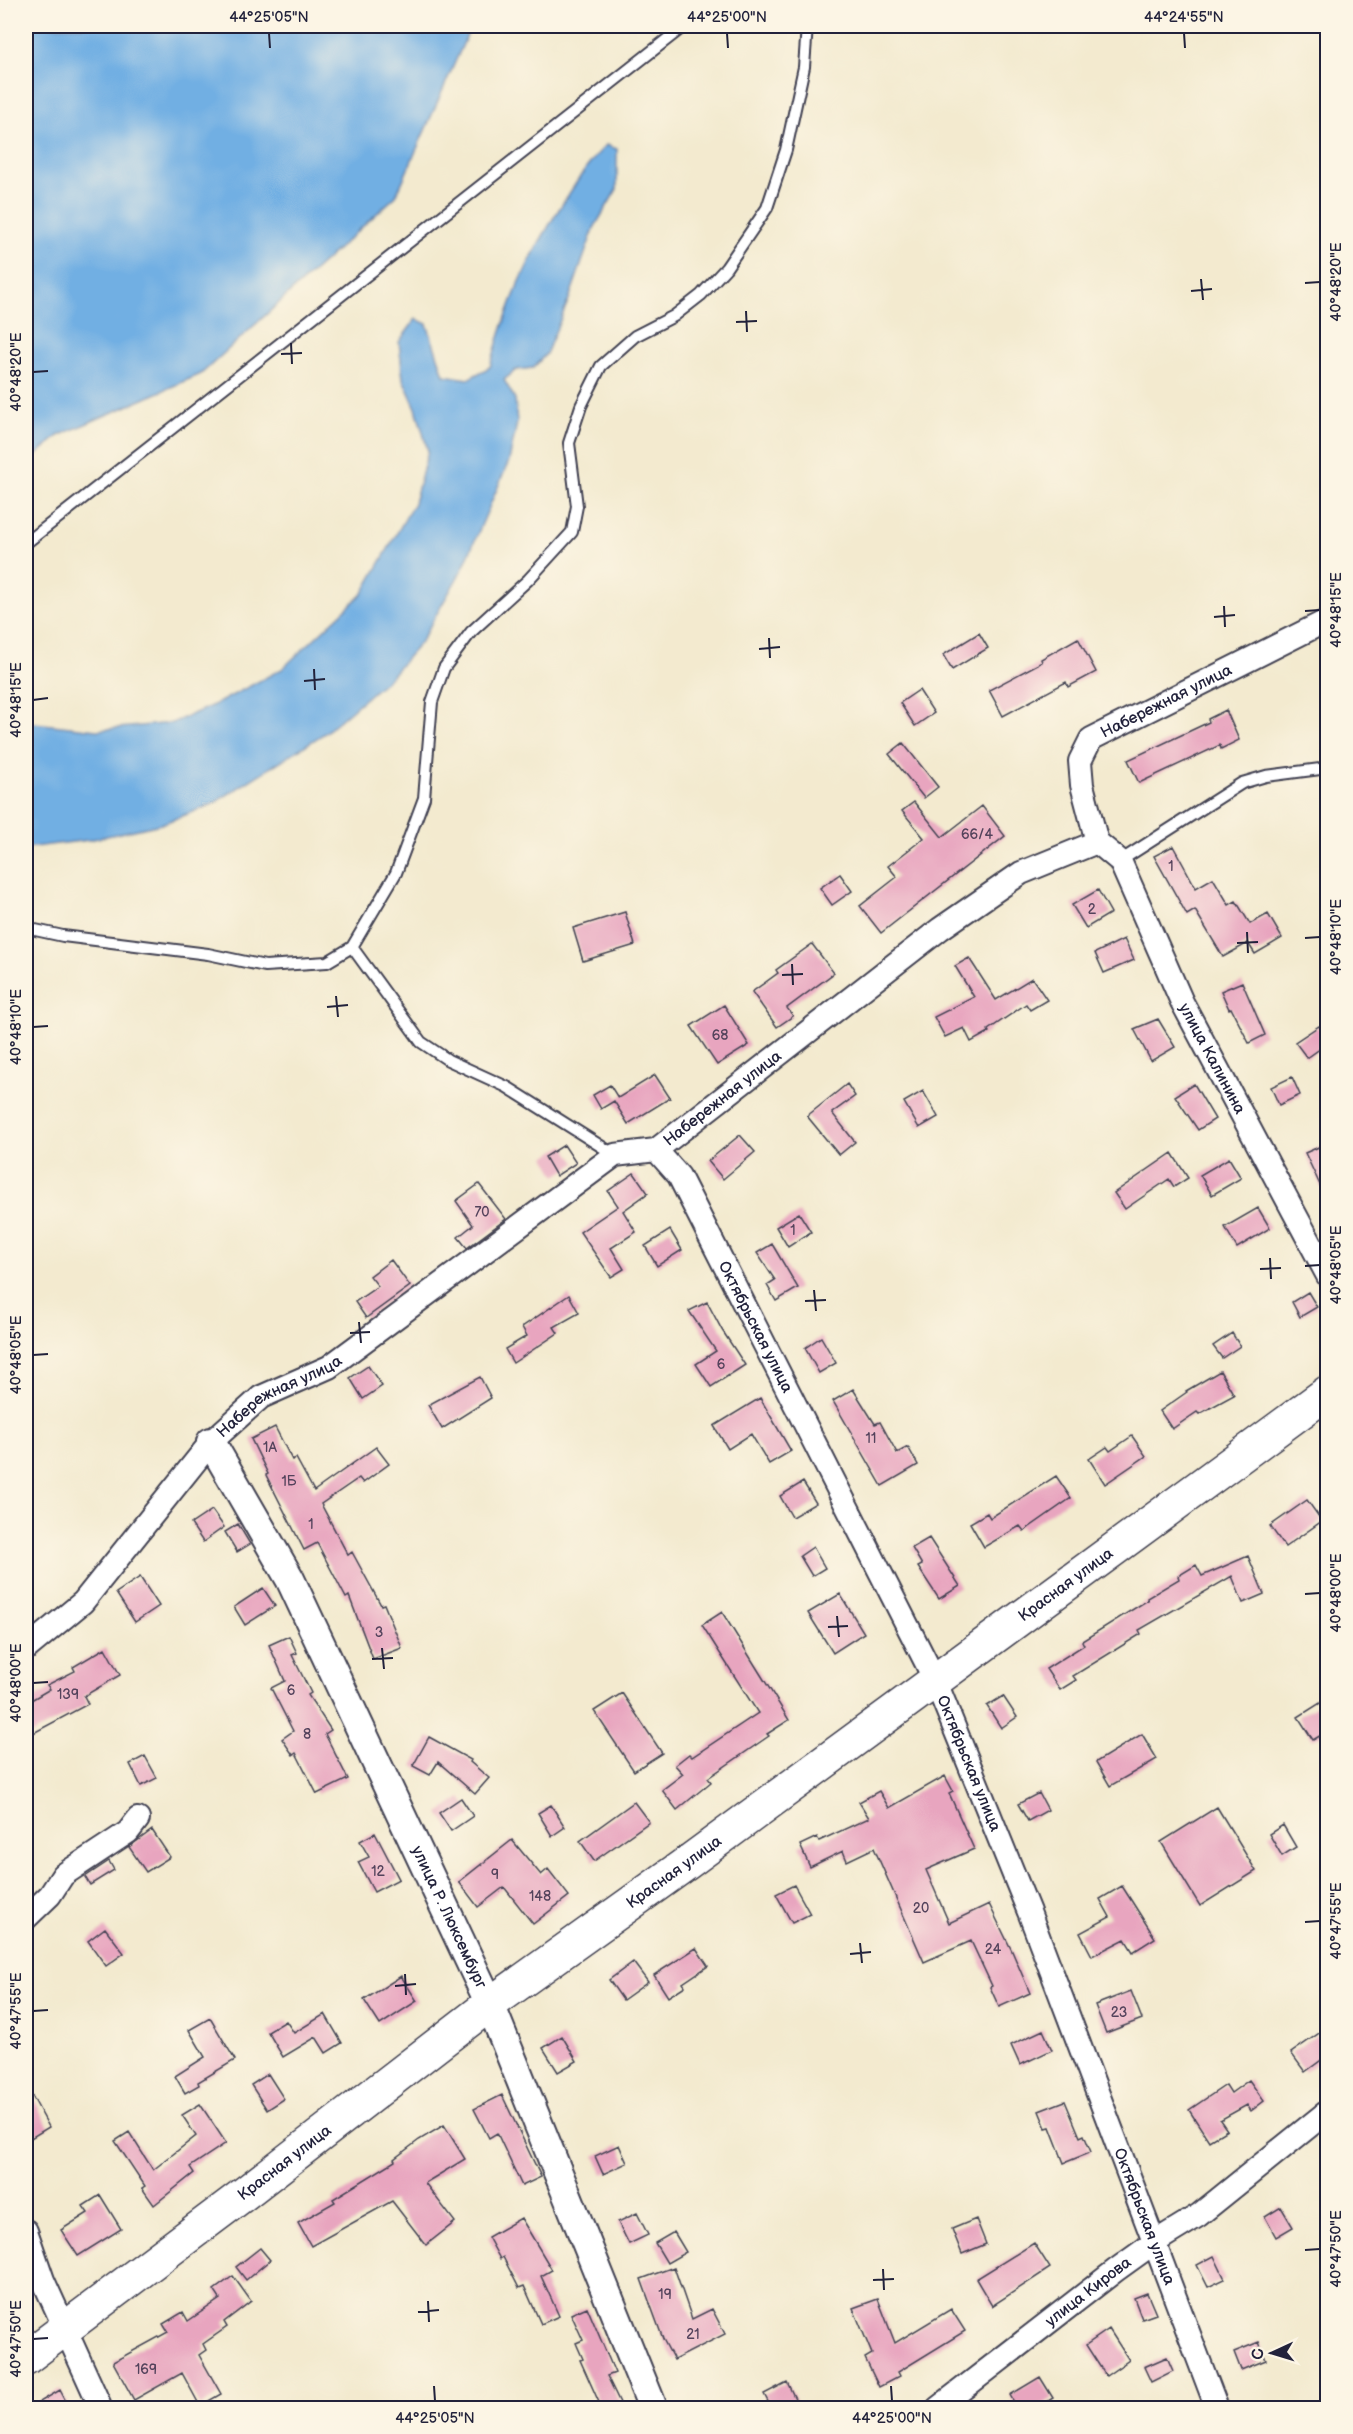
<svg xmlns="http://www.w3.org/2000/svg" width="1353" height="2434" font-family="'Balsamiq Sans',sans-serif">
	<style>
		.water { fill: #71afe3; stroke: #4a688f; stroke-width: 1.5 }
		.building { fill: #e8a5bf }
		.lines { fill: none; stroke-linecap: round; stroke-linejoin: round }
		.service-casing { stroke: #414051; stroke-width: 14 }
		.minor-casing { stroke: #414051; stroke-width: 26 }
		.tertiary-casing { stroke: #414051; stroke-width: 32 }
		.primary-casing { stroke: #414051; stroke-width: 36 }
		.service { stroke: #fff; stroke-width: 10 }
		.minor { stroke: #fff; stroke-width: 22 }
		.tertiary { stroke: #fff; stroke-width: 28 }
		.primary { stroke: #fff; stroke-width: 33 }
		.ticks { fill: none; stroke: #22223b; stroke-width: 2 }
		.labels { text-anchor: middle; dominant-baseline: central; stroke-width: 5; stroke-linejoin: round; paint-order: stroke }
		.number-label { font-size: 14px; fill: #54435c }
		.street-label { font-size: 16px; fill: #22223b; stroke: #fcf5e5 }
		.neatline { fill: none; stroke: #22223b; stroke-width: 2 }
		.ticks-label { font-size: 15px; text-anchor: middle; fill: #22223b }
	</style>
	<rect width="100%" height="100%" fill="#fcf5e5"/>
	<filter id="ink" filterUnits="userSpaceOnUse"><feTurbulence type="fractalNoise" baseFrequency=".0167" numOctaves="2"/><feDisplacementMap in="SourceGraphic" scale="12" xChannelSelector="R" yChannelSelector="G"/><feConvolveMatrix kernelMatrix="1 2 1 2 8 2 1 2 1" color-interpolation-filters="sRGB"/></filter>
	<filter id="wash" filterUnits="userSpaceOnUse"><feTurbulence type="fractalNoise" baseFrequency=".008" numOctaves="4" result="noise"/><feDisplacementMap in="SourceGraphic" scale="24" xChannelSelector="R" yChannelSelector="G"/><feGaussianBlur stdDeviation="1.35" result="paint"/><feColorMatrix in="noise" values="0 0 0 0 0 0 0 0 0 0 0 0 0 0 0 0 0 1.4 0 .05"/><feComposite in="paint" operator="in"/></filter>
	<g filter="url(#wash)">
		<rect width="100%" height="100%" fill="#f3eacf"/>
		<path class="water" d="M26,26h445l-75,170 -195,178 -143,62 -32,28z
			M606,145l11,4v40l-23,39 -25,71 -23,55 -13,14 -17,2 -12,10 11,19 2,24 -8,38 -46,107 -43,75 -30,34 -65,56 -114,72 -50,19 -72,16 -63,8v-126l71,8 75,-7 46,-20 64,-34 81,-76 51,-90 14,-52 -12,-43 -13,-29 -4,-37 17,-23 11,5 17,51 24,4 22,-12c18,-64 38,-111 75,-167 13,-20 24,-38 41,-55z"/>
		<g id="blocks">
			<path class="building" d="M979,633l9,15 -36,22 -9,-15z
				M1078,638l18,34 -28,15 -2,-5 -63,34 -14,-26 53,-28 -1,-3z
				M919,690l15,23 -19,13 -15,-23z
				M1226,710l13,30 -18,9 -1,-4 -81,38 -11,-23 81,-38 -1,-3z
				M903,743l35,44 -14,11 -35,-44z
				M914,802l28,35 40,-31 23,30 -124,97 -21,-27 37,-29 -9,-11 36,-28 -22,-27z
				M1173,846l23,42 17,-10 16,27 7,-4 14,23 18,-10 14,24 -27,16 -7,-11 -25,14 -28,-47 -8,5 -33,-59z
				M840,874l12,17 -20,14 -12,-17z
				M1098,890l13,23 -25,15 -14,-23z
				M625,912l10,33 -52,16 -10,-33z
				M1124,939l10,21 -30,13 -9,-20z
				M812,944l22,29 -47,35 6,8 -16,11 -25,-35 26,-19 -2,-3z
				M969,958l27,42 36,-22 15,22 -17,10 -4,-6 -38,26 1,2 -18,10 -7,-14 -19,9 -11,-20 40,-20 -19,-31z
				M1242,982l23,53 -16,8 -18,-35 -2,1 -8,-18z
				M724,1005l25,40 -32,20 -26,-39z
				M1158,1019l17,28 -24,14 -17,-32z
				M1319,1026l9,13v4l-21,15 -12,-16z
				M655,1075l15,23 -42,26 -14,-23 -13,8 -8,-14 17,-10 8,13z
				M1292,1077l8,18 -21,10 -8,-18z
				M847,1084l8,12 -23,17 23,29 -16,13 -32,-39z
				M1194,1084l21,35 -17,11 -23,-34z
				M923,1091l15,26 -19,11 -15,-26z
				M740,1135l15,17 -32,27 -15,-18z
				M1328,1143v59l-23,-49z
				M564,1145l12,18 -20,13 -11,-19z
				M1172,1153l16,25 -14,9 -5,-8 -44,30 -11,-16z
				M1229,1158l12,20 -29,17 -12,-20z
				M634,1173l14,20 -25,18 13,21 -25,16 13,21 -13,8 -31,-45 38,-26 -10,-15z
				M479,1184l27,35 -39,29 -9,-11 15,-12 -17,-24z
				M1258,1208l12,20 -33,20 -12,-21z
				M799,1213l12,19 -23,15 -12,-20z
				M670,1230l12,20 -25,16 -12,-20z
				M772,1244l26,44 -22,13 -9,-16 8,-5 -18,-27z
				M391,1260l19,26 -44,32 -11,-16 23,-16 -8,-10z
				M1308,1292l9,15 -17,10 -8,-15z
				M569,1295l10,18 -25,14 4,6 -45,30 -8,-14 22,-13 -5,-9z
				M707,1302l15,28 23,35 -34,22 -15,-23 20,-13 -27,-40z
				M1232,1333l8,13 -18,12 -9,-12z
				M821,1337l15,26 -17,10 -14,-25z
				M368,1366l14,20 -19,13 -13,-21z
				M1220,1371l14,24 -35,19 -2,-2 -25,17 -12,-18 27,-19 -1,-1z
				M480,1377l11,21 -49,31 -14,-24z
				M853,1389l22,35 5,-2 17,31 11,-6 10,18 -36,21 -49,-85z
				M760,1398l31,53 -22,13 -18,-30 -23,15 -14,-23z
				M275,1427l17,33 4,-2 18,33 62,-44 13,17 -26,19 -4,-5 -38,26 27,51 4,-3 29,53 3,-1 18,44 -29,11 -24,-63 -3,2 -29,-55 -13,7 -38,-75 2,-1 -17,-35z
				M1132,1436l14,20 -41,28 -16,-25 18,-12 3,4z
				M1056,1476l15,22 -47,33 -4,-5 -36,21 -14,-24 17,-10 3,5z
				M803,1482l13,21 -24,14 -12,-21z
				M1307,1500l15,21 -37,26 -15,-21z
				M212,1510l12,17 -21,15 -12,-18z
				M238,1524l12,20 -13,8 -12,-20z
				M929,1538l31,48 -21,13 -21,-32 4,-2 -10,-17z
				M813,1547l12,21 -13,8 -12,-20z
				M1248,1556l16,38 -21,9 -11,-27 -93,54 2,4 -68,42 3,4 -16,10 -14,-21 38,-24 -2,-4 66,-41 -1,-2 32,-19 -1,-3 18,-11 6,11z
				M140,1577l19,29 -24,16 -19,-29z
				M263,1588l12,18 -30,19 -11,-18z
				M840,1594l24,39 -31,20 -25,-40z
				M722,1612l67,108 -22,14 2,2 -61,42 3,4 -34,28 -15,-20 21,-16 -8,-9 14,-11 3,3 66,-44 -56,-88z
				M289,1636l8,17 -5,2 19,38 -3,2 23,35 -6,4 23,45 -31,15 -21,-41 -3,2 -11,-16 11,-8 -22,-43 14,-7 -16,-36z
				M105,1648l15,27 -36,21 4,8 -62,33v-34l24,-14 -3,-4 28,-14 -2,-4z
				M622,1693l40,60 -28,18 -40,-60z
				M1003,1696l14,21 -16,11 -14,-22z
				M1328,1698v33l-15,9 -15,-23z
				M1142,1734l15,25 -47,27 -14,-24z
				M429,1737l42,23 -1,2 19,16 -14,16 -37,-32 -8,13 -17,-9z
				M145,1756l12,22 -16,8 -11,-22z
				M945,1776l8,15 -4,2 25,56 -48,21 23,53 40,-19 23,47 18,42 -31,14 -9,-20 2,-1 -21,-45 -47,21 -50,-114 -27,13 -4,-10 -33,16 -10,-22 17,-8 2,4 50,-23 -10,-16 20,-11 10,17z
				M1039,1793l9,17 -20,11 -10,-17z
				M461,1798l12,18 -22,15 -12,-18z
				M634,1802l15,20 -55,39 -14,-20z
				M551,1805l14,22 -13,9 -14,-23z
				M1217,1807l39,64 -56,35 -39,-64z
				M1283,1825l13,22 -14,9 -13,-22z
				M152,1830l18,27 -24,15 -17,-25z
				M375,1833l24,46 -25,13 -16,-30 11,-5 -9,-16z
				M512,1840l29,35 7,-6 21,27 -36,28 -29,-37 -26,20 -19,-25z
				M109,1861l5,9 -24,15 -5,-8z
				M794,1885l16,29 -18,9 -16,-29z
				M1122,1886l33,52 -22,14 -8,-13 -33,17 -12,-23 30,-16 -10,-18z
				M105,1928l19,25 -18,13 -18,-25z
				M696,1948l12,18 -25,17 2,3 -17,11 -14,-22z
				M633,1962l15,20 -25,18 -14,-20z
				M401,1976l16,25 -37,24 -16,-25z
				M1131,1991l11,28 -36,14 -11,-28z
				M325,2014l17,29 -16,10 -10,-16 -33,20 -15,-25 18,-11 8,12z
				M210,2018l25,42 -37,22 1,3 -14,8 -10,-17 30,-19 -16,-27z
				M1328,2027v28l-23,17 -14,-19z
				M1043,2030l9,20 -32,15 -9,-20z
				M562,2036l15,25 -19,11 -15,-24z
				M268,2074l16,25 -17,11 -16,-25z
				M1249,2080l15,21 -13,10 -4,-6 -27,15 7,10 -18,11 -20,-31 37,-25 5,8z
				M26,2085l23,42 -23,14z
				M502,2095l39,82 -19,9 -25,-53 -8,5 -15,-29z
				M1065,2101l15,36 4,-2 7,17 -27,11 -14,-36 -4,1 -7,-17z
				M200,2104l26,39 -36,24 4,6 -40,32 -12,-17 3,-2 -30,-45 14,-9 24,38 43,-34 -14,-21z
				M444,2125l21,34 -40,24 30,39 -29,23 -34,-44 -81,45 -13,-23 37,-21 -2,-3 62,-38 -1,-2 25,-19z
				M619,2145l8,18 -24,11 -8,-18z
				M100,2195l21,34 -43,27 -17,-26 27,-17 -5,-7z
				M1281,2207l12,20 -17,10 -11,-20z
				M637,2213l11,22 -19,9 -11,-22z
				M521,2218l31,52 -11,6 18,40 -18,8 -17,-38 -5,2 -16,-31 -3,2 -12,-22z
				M976,2219l10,25 -24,10 -10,-25z
				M674,2232l12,20 -19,11 -12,-20z
				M1034,2243l16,25 -58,38 -16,-27z
				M260,2248l10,12 -24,20 -10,-13z
				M1214,2256l11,23 -17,8 -11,-22z
				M674,2267l18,52 20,-10 13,25 -51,26 -11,-21 -22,-60z
				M233,2276l18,25 -27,21 3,5 -24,17 3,6 -7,5 22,39 -21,12 -18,-33 -48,27 -21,-38 55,-30 -5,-8 20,-12 5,9 32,-22 -6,-9z
				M1147,2293l9,21 -14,5 -8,-21z
				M878,2299l17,44 56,-34 14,22 -67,41 2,4 -21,11 -14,-29 7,-4 -19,-46z
				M587,2307l28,66 -8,3 16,33h-21l-22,-49 3,-1 -7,-16 7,-3 -12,-26z
				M1109,2329l20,31 -23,16 -20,-31z
				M1259,2342l7,18 -25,10 -7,-18z
				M1167,2357l6,14 -22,11 -7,-15z
				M1040,2377l13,21 -17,11h-18l-8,-14z
				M787,2382l13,27h-28l-8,-15z
				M60,2390l10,19h-42z"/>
		</g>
	</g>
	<g filter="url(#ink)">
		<use href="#blocks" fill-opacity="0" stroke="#414051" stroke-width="1.5"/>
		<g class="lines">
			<g class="service-casing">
				<path id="service" d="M26,543l658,-517
					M1120,861l122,-78 24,-7 62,-8
					M26,928l37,8 145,18 57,12 62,-4 25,-15
					M615,1155l-108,-68 -59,-27 -27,-18 -69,-95 44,-74 28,-75 8,-96 12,-34 27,-36 57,-52 44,-48 5,-26 -8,-63 12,-37 20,-40 34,-30 39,-20 27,-21 25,-27 41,-60 19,-58 18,-83 3,-41"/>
			</g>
			<g class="minor-casing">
				<g id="minor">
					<path id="s1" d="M1097,842l23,19 62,141 146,274"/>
					<path id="s2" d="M656,1150l23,26 256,504 94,232 188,496"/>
					<path id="s3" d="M26,1649l57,-47 128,-160 50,-45 68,-30 286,-212 41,-5 284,-221 81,-56 76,-31 -15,-57 -2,-24 11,-22 237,-119"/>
					<path d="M26,1918l24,-23 13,-20 65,-43 10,-13"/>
					<path d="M26,2231l17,49 58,128"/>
					<path id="s4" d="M938,2408l178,-138 39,-28 44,-27 129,-104"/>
				</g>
			</g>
			<g class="tertiary-casing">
				<g id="tertiary">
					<path id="s5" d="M211,1442l79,137 200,425 163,404"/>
				</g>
			</g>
			<g class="primary-casing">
				<g id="primary">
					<path id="s6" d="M26,2358l218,-164 246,-190 197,-141 641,-471"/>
				</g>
			</g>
			<use href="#service" class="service"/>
			<use href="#minor" class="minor"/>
			<use href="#tertiary" class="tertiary"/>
			<use href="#primary" class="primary"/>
		</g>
	</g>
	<path class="ticks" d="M269,33l1,15M727,33l1,15M1184,33l1,15M1201,279l2,21M1305,283l15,-1M1191,291l21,-2M746,311l1,21M736,322l21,-1M291,343l1,21M281,354l21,-1M33,372l15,-1M1224,606l1,21M1305,611l15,-1M1214,617l21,-2M769,638l1,20M759,649l21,-2M314,669l1,21M304,681l21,-2M33,700l15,-2M1247,932l1,21M1305,938l15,-1M1237,943l21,-1M792,964l1,21M782,975l21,-1M336,996l2,21M327,1007l21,-2M33,1027l15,-1M1270,1258l1,21M1305,1266l15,-1M1260,1269l21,-1M814,1290l2,21M805,1301l21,-1M359,1322l2,21M350,1333l20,-1M33,1355l15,-1M1305,1594l15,-1M837,1616l2,21M828,1627l20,-1M382,1648l2,21M372,1659l21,-1M33,1683l15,-1M1305,1922l15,-1M860,1943l2,20M850,1954l21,-2M405,1974l1,21M395,1986l21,-2M33,2011l15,-1M1305,2250l15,-1M883,2269l1,21M873,2280l21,-1M428,2301l1,21M418,2312l21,-2M33,2339l15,-1M434,2386l1,15M891,2386l1,15"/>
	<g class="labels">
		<g class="number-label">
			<text x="977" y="834">66/4</text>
			<text x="1171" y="866">1</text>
			<text x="1092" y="909">2</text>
			<text x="720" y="1035">68</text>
			<text x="482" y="1212">70</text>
			<text x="793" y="1230">1</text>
			<text x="721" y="1364">6</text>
			<text x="871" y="1438">11</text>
			<text x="270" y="1447">1А</text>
			<text x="289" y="1481">1Б</text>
			<text x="311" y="1524">1</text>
			<text x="379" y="1632">3</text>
			<text x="291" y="1690">6</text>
			<text x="68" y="1694">139</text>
			<text x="307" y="1734">8</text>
			<text x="378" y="1871">12</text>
			<text x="495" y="1874">9</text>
			<text x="540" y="1896">148</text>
			<text x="921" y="1908">20</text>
			<text x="993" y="1949">24</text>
			<text x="1119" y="2012">23</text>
			<text x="665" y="2294">19</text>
			<text x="693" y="2334">21</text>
			<text x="146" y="2369">169</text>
		</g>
		<g class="street-label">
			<text stroke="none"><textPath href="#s3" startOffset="1550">Набережная улица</textPath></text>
			<text stroke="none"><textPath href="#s1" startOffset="248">улица Калинина</textPath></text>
			<text stroke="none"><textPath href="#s3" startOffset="902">Набережная улица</textPath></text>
			<text stroke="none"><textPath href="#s2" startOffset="204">Октябрьская улица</textPath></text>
			<text stroke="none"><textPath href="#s3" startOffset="362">Набережная улица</textPath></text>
			<text stroke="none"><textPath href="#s6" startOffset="1296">Красная улица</textPath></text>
			<text stroke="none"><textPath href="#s2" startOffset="690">Октябрьская улица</textPath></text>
			<text stroke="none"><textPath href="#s6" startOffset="810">Красная улица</textPath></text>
			<text stroke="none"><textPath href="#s5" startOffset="532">улица Р. Люксембург</textPath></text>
			<text stroke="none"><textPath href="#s6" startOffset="324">Красная улица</textPath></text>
			<text stroke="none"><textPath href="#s2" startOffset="1176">Октябрьская улица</textPath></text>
			<text stroke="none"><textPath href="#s4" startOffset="190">улица Кирова</textPath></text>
		</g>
	</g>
	<rect width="1353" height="2434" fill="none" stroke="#fcf5e5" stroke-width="66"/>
	<g transform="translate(1272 2353) rotate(266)" stroke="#fcf5e5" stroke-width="4.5" paint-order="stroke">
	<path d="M0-4.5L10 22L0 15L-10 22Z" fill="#22223b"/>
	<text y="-9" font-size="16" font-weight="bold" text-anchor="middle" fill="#22223b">С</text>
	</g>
	<rect x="33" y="33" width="1287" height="2368" class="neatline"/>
	<g class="ticks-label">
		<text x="269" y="22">44°25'05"N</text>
		<text x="727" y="22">44°25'00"N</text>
		<text x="1184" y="22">44°24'55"N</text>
		<text transform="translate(1336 282) rotate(-90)" y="5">40°48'20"E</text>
		<text transform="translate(16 372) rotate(-90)" y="5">40°48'20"E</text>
		<text transform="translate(1336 610) rotate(-90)" y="5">40°48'15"E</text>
		<text transform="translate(16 700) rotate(-90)" y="5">40°48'15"E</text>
		<text transform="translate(1336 937) rotate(-90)" y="5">40°48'10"E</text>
		<text transform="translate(16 1027) rotate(-90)" y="5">40°48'10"E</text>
		<text transform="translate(1336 1265) rotate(-90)" y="5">40°48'05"E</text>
		<text transform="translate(16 1355) rotate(-90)" y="5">40°48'05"E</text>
		<text transform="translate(1336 1593) rotate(-90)" y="5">40°48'00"E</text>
		<text transform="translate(16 1683) rotate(-90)" y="5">40°48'00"E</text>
		<text transform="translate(1336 1921) rotate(-90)" y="5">40°47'55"E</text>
		<text transform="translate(16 2011) rotate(-90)" y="5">40°47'55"E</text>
		<text transform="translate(1336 2249) rotate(-90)" y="5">40°47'50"E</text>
		<text transform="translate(16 2339) rotate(-90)" y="5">40°47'50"E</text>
		<text x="435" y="2423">44°25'05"N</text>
		<text x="892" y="2423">44°25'00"N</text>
	</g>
</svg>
